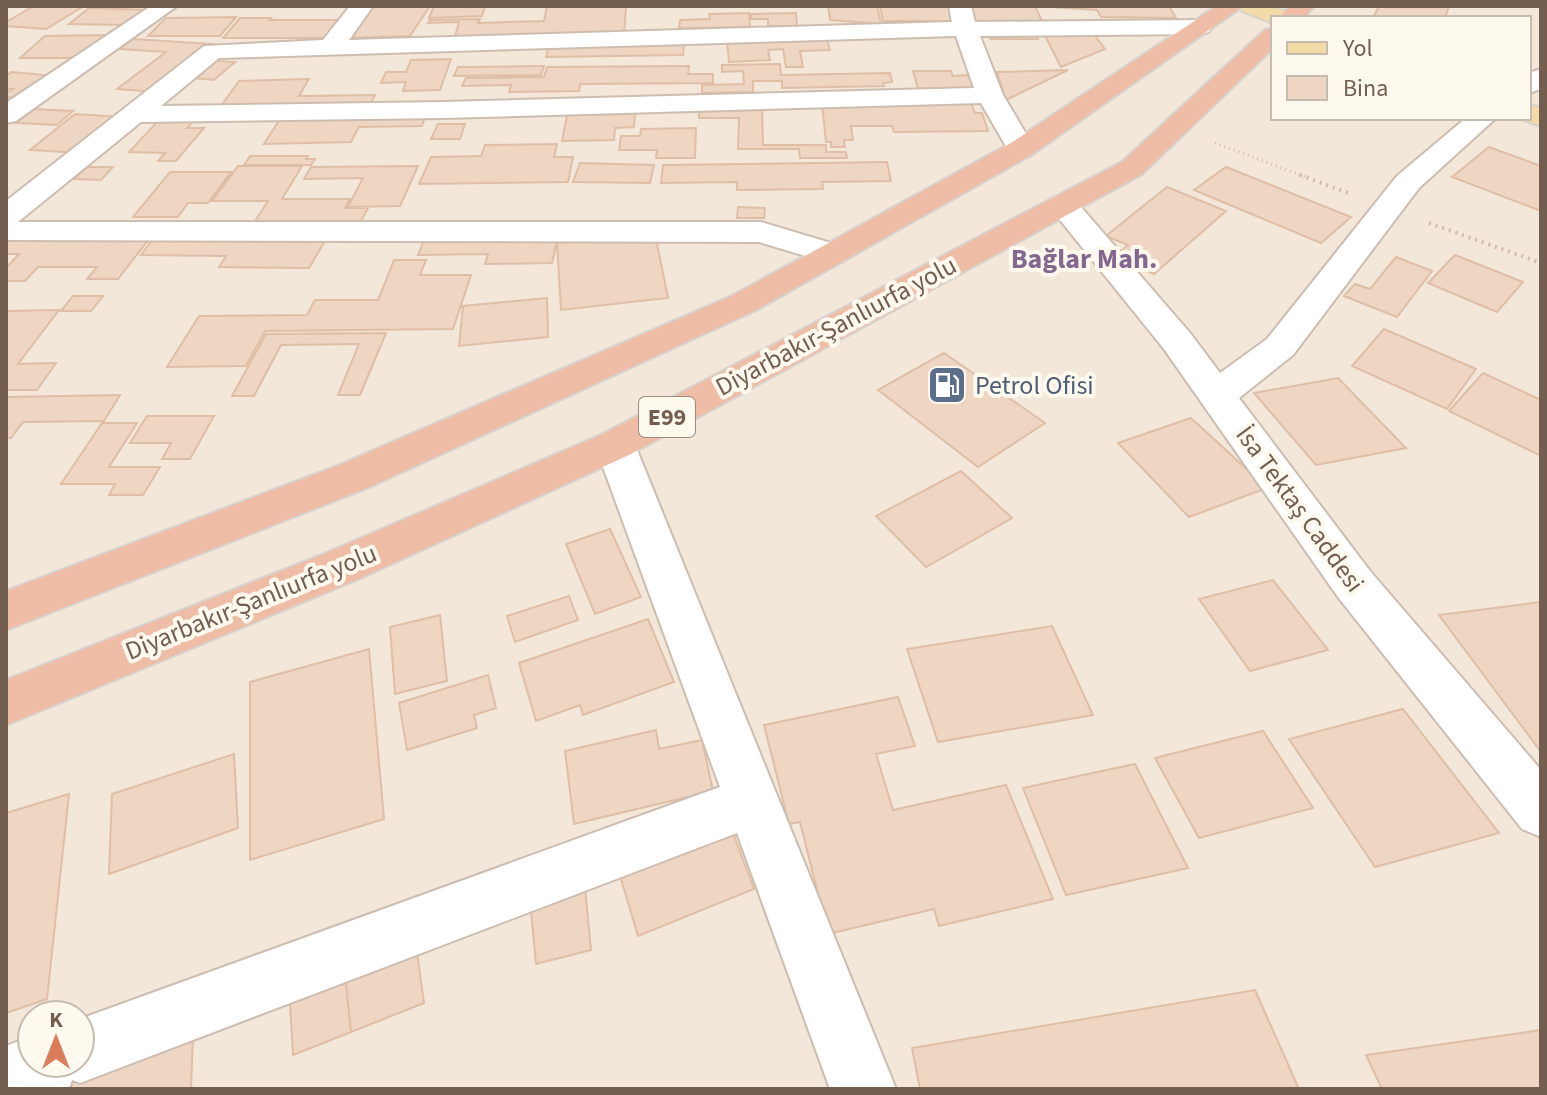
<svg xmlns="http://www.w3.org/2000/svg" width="1547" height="1095" font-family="'Source Sans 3',sans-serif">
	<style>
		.residential { fill: #f2e7d8; fill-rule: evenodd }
		.building { fill: #eed6c3; stroke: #dfbea5; stroke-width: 2 }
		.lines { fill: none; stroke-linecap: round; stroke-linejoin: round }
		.minor-casing { stroke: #ccbdb0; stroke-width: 4 }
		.major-casing { stroke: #d8d2ce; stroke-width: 4 }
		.highway-casing { stroke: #d8d2ce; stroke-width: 4 }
		.path-far1 { stroke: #d3baa6; stroke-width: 3; stroke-dasharray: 1 4; stroke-linecap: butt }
		.path { stroke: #d3baa6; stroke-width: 4; stroke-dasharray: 2 5; stroke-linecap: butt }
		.minor { fill: #fff; fill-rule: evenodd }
		.major { fill: #f3dba8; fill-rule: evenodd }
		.highway { fill: #efbda6; fill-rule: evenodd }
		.labels { text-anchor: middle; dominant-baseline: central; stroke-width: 8; stroke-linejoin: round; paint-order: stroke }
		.shield { fill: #fdf9ef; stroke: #9c8c7f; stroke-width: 2 }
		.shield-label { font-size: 24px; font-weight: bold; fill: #735e4f }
		.street-label { font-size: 26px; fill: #735e4f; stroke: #fdf9ef }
		.service-label { font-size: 26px; fill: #4e5e75; stroke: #fdf9ef; text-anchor: start }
		.far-district-label { font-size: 28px; font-weight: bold; fill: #84678e; stroke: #fdf9ef }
	</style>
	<rect width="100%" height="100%" fill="#fbf5e9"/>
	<path class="residential" d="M6,6h1535v1083h-1535zM1273,18h256v100h-256zM32,1015h48v48h-48z"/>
	<path class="building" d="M34,6h50l-38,23 -40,-3v-4z
		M371,6h59l-20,30 -64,2z
		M434,6h84l-33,1 -3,9 -53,2z
		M547,6h79l-2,29 -64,2 1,-4 -107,7 5,-18 -31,1 2,-3 50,-1 -2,4 66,-2z
		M828,6h49l4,18 -51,-4z
		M880,6h73l4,15h-74z
		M970,6h199l7,12 -75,-1 -4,-7 -62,-4 7,15h-68z
		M1379,6h70l-4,12h-72z
		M89,8l58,2 -19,15 -59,-1z
		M749,13l1,14 -71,1 1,-8 30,-1 -1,-5z
		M796,13l1,13h-29v-7h-17v-5z
		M236,17l-16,19h-72l18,-18z
		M240,18h31l-2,2h72l-12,18h-106z
		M1090,29l15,20 -44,18 -19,-37z
		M1036,33l2,6h-48l-1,-5z
		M107,35l-23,23h-64l25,-22z
		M133,39l80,5 -58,48 -38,-3 49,-37 -46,-3z
		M827,39l3,11 -30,1 3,16h-17l-3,-18 -15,1 2,10 -41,2 -2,-20z
		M684,44l-1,11 -137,2 3,-11z
		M451,59l-11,31 -37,1 3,-9 -25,1 5,-11h20l5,-12z
		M204,60l31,2 -21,18 -31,-3z
		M780,64l1,11 109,-2 2,9 -9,1 1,3 -102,2v-7h-29v11l-51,1v-8l42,-1 -1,-13 -21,1v-7z
		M544,66l-3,9 -87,1 4,-9z
		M689,66l-1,8h25v9l-133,1 -1,7 -70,1 2,-7 -49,1 4,-8 78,-1 3,-10z
		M1068,70l-62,30 -9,-28z
		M913,71h38l2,5 16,-1 6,17h-56z
		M11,72l44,4 -34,23 -15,-2v-4l7,-4 -7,-1v-12z
		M309,79l-10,17 76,-1 -4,8 -150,3 18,-25z
		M971,102l4,11h7l6,18 -94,1 -2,-6h-41l2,14h-9l1,7h-14v-5h-5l-4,-38z
		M699,108h63l1,37h63v7h20l1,6h-47l-1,-9h-61l1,-31h-40z
		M33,109l40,2 -16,14 -41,-2z
		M635,113l-1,14 -19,1 -1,12 -52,1 5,-26z
		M75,114l48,3 -43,36 -50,-3z
		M425,116l-3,10 -63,1 -8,15 -87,2 16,-25z
		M162,117l34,1 -9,10h17l-28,33h-18l7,-8 -36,-1z
		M438,124h27l-5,15h-29z
		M696,128l-1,30h-39l1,-8h-38l2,-14h19l1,-7z
		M557,144l-3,13h19l-5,25 -149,2 12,-27 50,-1 4,-11z
		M1489,147l52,19v45l-89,-34z
		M250,156h58l-2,3h9l-4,6h-67z
		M887,162l4,19 -69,1 1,7 -86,1v-8l-76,1 2,-18z
		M580,163l74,2 -4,18 -77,-1z
		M238,166h64l-20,33h68l-5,9h23l-9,17 -106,-1 15,-23h-56z
		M418,166l-18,40 -52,1 15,-29 -59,1 7,-12z
		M87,167h26l-12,13 -27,-1z
		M1226,167l125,50 -30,26 -127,-53z
		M170,172h61l-23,31h-20l-10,14h-45z
		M1167,187l59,24 -72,63 -40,-17 14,-12 -22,-9z
		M738,207l27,1 -1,10h-27z
		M655,234l13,64 -107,12 -4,-67z
		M558,237l-6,26 -67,1 3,-10 -70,1 7,-17z
		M9,238l140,1 -31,40h-31l10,-12h-59l-13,14h-19v-13l13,-14h-13v-13z
		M152,240l173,1 -16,27 -90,-1 7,-11 -85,-1z
		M1455,255l68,27 -26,30 -69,-29z
		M1396,257l36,14 -35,46 -53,-21 11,-12 15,5z
		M394,260h32l-6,15h51l-18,54 -188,2 -19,35 -79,1 32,-51 108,-1 8,-15h63z
		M73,296h30l-12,15h-30z
		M547,298l1,39 -89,9 4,-40z
		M59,310l-41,54 38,-1 -19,27h-31v-79z
		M1384,329l92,40 -29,40 -95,-43z
		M386,333l-26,62h-22l21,-51 -78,1 -27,51h-22l34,-62z
		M944,353l101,70 -67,44 -100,-77z
		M1483,373l58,27v56l-92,-45z
		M1338,378l68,70 -90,17 -62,-72z
		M120,395l-16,26 -81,1 -12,16h-5v-41z
		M147,416h67l-24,43h-28l9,-16h-41z
		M1191,418l76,70 -78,29 -71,-74z
		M102,423h35l-28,44h51l-17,28h-34l6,-11h-54z
		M961,471l51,47 -86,49 -50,-51z
		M610,529l31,68 -46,17 -29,-70z
		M1273,580l55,70 -78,21 -51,-72z
		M569,596l9,24 -63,22 -8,-26z
		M1541,602v150l-102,-137z
		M440,615l7,66 -52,13 -5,-67z
		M648,619l26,63 -91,33 -3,-10 -44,16 -17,-58z
		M1052,626l41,89 -155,27 -31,-93z
		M369,649l15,170 -134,41v-178z
		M488,675l8,33 -22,7 3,13 -70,22 -8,-47z
		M898,697l17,49 -39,8 17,56 113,-25 47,114 -114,27 -5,-17 -106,25 -28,-112 -11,2 -25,-99z
		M1403,709l96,124 -124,34 -86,-128z
		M656,730l3,19 43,-9 11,51 -139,33 -9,-73z
		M1263,731l50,77 -114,30 -44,-80z
		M234,754l4,74 -129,46 3,-80z
		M1135,764l53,104 -122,27 -43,-107z
		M69,794l-22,205 -41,14v-200z
		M728,820l26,69 -116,47 -22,-74z
		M585,888l6,62 -55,14 -6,-63z
		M415,938l9,65 -73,29 -7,-67z
		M344,965l7,67 -58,23 -4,-69z
		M1255,990l44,99h-379l-8,-41z
		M1541,1030v59h-159l-16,-34z
		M193,1036l-2,53h-148z"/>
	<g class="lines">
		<g class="minor-casing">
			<path id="minor" d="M151,6h26l-161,115 -10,2v-20z
				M350,6h23l-24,34 603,-18 -3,-16h22l4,16 225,-2 8,2 4,5 -4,5 -8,2 -220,2 23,59 32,54 -4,6 -10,3 -10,-3 -30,-52 -538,15 -302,4 -123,100h743l83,25 4,7 -4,7 -12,3 -73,-22 -753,-2v-39l198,-155 119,-6zM956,36l18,52 -531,14 -282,4 58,-48z
				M1541,69v20l-12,4v-20z
				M1466,118h30l-77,70 -126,167 -54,43 131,173 171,199v67l-19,-8 -184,-232 -174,-248 -116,-144 4,-6 11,-3 11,3 116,134 30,40 47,-34 130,-163z
				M615,431l14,4 6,10 261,644h-66l-93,-256 -657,250 -8,-3 -2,6 -8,3h-56v-43l26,-10v27h48v-44l640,-232 -125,-342 6,-10z"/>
		</g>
		<g class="major-casing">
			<path id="major" d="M1239,6c18,0 40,-3 53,12h-19v5l-31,-12z
				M1529,105l12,3v18l-22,-8h10z"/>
		</g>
		<g class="highway-casing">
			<path id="highway" d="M1217,6h26l-212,149 -275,155 -389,178 -361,142v-39l331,-125 395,-170 279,-153z
				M1290,6h24l-10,12h-25z
				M1273,28v20l-131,126 -513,281 -273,125 -350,145v-45l318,-126 277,-119 521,-273 143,-132z"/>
		</g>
		<path class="path-far1" d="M1215,143l91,34"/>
		<path class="path" d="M1300,175l48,18
			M1429,223l112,40"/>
		<use href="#minor" class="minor"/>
		<use href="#major" class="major"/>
		<use href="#highway" class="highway"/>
	</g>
	<defs>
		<g id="fuel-square" transform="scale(2)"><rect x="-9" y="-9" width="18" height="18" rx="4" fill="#5c6f8a" stroke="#fdf9ef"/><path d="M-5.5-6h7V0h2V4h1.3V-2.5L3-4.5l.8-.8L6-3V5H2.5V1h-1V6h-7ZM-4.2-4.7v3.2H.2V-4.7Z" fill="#fff"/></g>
	</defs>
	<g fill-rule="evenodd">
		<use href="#fuel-square" x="947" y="385"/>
	</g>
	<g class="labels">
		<rect class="shield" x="639" y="397" width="56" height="40" rx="6"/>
		<g class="shield-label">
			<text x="667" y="417">E99</text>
		</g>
		<g class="street-label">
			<text transform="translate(836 326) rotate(-28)">Diyarbakır-Şanlıurfa yolu</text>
			<text transform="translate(1300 509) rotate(54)">İsa Tektaş Caddesi</text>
			<text transform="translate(251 602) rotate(-22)">Diyarbakır-Şanlıurfa yolu</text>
		</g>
		<g class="service-label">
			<text x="975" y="385">Petrol Ofisi</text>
		</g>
		<g class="far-district-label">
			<text x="1084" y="259">Bağlar Mah.</text>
		</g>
	</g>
	<rect width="1547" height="1095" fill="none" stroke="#735e4f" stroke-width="16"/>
	<rect x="1271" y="16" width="260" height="104" fill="#fdf9ef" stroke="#c6bbaf" stroke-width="2"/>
	<rect x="1287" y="42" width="40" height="12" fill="#f3dba8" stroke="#c6bbaf" stroke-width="2"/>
	<text x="1343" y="56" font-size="24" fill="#735e4f">Yol</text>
	<rect x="1287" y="76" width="40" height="24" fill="#eed6c3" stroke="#c6bbaf" stroke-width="2"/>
	<text x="1343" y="96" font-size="24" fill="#735e4f">Bina</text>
	<g transform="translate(56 1039)"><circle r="38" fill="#fdf9ef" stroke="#c6bbaf" stroke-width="2"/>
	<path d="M0-6L14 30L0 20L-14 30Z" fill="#d97d5a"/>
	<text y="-12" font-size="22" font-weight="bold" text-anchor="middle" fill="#735e4f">K</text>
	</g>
</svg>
